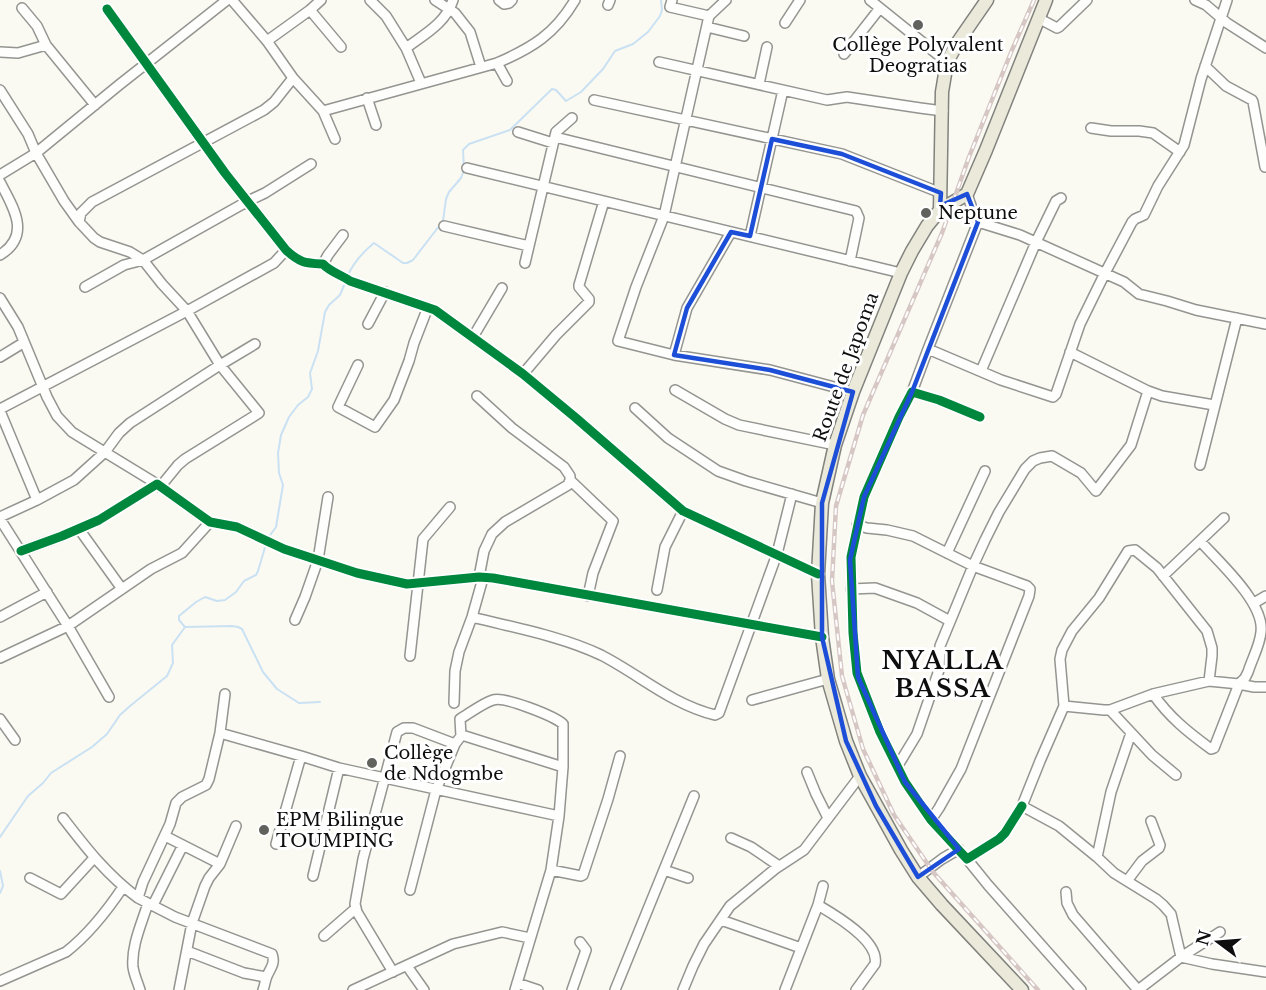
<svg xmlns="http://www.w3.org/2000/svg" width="1266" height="990" font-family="'Libre Baskerville',serif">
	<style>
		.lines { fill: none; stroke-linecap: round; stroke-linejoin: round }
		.stream { stroke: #cae1f3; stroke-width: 2 }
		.minor-casing { stroke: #949491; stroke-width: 12 }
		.major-casing { stroke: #82827e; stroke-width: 15 }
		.minor { stroke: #fefefd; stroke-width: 9 }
		.major { stroke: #ebe9da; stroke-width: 12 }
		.rail-casing { stroke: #d6c7c5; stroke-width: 4.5 }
		.rail { stroke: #fff; stroke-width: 2; stroke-dasharray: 7; stroke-linecap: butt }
		.cycleway-casing { stroke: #fff; stroke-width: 13 }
		.cycleway { stroke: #00873e; stroke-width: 9 }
		.marked { fill: none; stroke: #1d4ed8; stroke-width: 4.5; stroke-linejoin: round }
		.poi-dot { fill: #61615e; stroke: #fff; stroke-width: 2 }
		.labels { text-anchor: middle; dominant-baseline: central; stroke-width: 6; stroke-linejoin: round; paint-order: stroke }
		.poi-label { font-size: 18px; fill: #0e0e0e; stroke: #fff; text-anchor: start }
		.street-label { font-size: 18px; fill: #0e0e0e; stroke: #fff }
		.district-label { font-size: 24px; font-weight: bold; letter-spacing: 1.5px; fill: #0e0e0e; stroke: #fff }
	</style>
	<rect width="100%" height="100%" fill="#fafaf2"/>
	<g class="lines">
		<path class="stream" d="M348,275c6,-13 15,-23 26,-32l29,20h4l6,-3 30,-39 3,-22 3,-7 12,-14 3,-8 -1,-20 6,-6 41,-14 42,-41 4,1 10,11 15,-9 22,-23 12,-18 18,-7 15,-12 12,-16 2,-6 -1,-10
			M268,538l8,-11 7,-42 -4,-12 -1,-20 3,-18 8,-18 9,-12 10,-8 4,-8 -2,-16 8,-22 7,-39 4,-7 11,-10 5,-12
			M185,627l-6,-7v-4l17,-14 9,-5 12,4 8,-1 11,-8 8,-11 12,-6 2,-4 8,-27
			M0,837l28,-41 15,-13 8,-10 41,-26 15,-13 13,-19 10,-9 37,-30 6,-13 -1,-18 13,-18 47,-1 6,1 4,2 21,43 14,17 22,14 21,-1
			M0,871l3,15 -3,7"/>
		<g class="minor-casing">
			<path id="minor" d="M232,0l35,41 26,37 30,33 174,-48c35,-15 58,-29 78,-63
				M370,0l16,16 20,32 15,35
				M435,0l20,13 15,19 11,35
				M499,0l5,4 5,-1 3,-3
				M672,0l-2,7 39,9
				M726,0l-17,16 -45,200 -28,71 -18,54 56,14 96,15 83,22
				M870,0l77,62
				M1195,0l11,5 21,18 39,25
				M608,5l2,-5
				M22,8l15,18 9,19
				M107,9l118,164 61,77c14,13 19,13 37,14 7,8 19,11 27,17l85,29 88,64 53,44 107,93 135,63
				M310,10l31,37
				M1038,18l19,10 2,-1 28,-27
				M785,23l15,-23
				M707,27l37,9
				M267,41l43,-31 11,-10
				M406,48c19,-14 40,-25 47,-48
				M0,52l18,1 28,-8 49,60
				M844,54l36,-46
				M659,62l168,38 20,-3 73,11 23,3
				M497,63l10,18
				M1205,66l21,20 26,14 1,2 12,65
				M759,84l8,-37
				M0,90l28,44 8,19 28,48 15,21 15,16 6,4 30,10 13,8
				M367,98l9,27
				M594,100l248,54 99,39
				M323,111l12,28
				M1091,128l20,3h28l14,2 27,19
				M518,132l35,11
				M555,137l301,74 3,7 -9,43
				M467,168l434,105
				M0,175l36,-22 83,-68 108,-85
				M0,182c13,25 32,53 0,73
				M967,194l8,23 3,5 42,13 104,47 15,12 28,7 29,9 70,14
				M79,222l2,-9 11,-11 172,-92 10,-8 19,-24
				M444,226l85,20
				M750,236l33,-146
				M525,263l31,-131 16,-14
				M323,264l5,-9 15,-20
				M85,287l39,-22 19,-5
				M0,298l18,29 29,70 10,19 15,16 8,5 77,47
				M368,324l17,-32
				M473,337l29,-49
				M928,349l73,31 52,17 3,-3 24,-70 25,-51 27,-51 3,-3 9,-4 14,-29 26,-41 17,-66 26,-79
				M1070,352l78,39 14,5 52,9
				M674,355l13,-47 44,-76
				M0,357l23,-14
				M358,365l-20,42 37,20 19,-27 15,-39 5,-18 14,-36
				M981,371l55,-129 20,-41 5,-3
				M523,374l33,-39 33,-33v-3l-10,-12v-2l25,-84
				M675,390l50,29 14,6 96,20
				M912,392l16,-43 50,-127
				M477,396l35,32 52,39 6,9v4l-2,5 -63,37 -13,12 -8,17 -5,26
				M635,408l33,30 50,33 28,10 76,22
				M0,409l187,-98 87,-48 12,-13
				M0,411l37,89
				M980,417l-41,-17 -27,-8 -13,25 -35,80 -13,60 2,76 4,40 23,59 25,50 26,38 36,39 32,-20 6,-6 17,-27
				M1200,465l37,-147
				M570,480l43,41 -20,52 -5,23
				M160,487l18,-22 7,-6 74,-46 -39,-48 -33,-54 -25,-27 -19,-24 105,-59 17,-8 46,-29
				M0,517l37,-17 37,-20 31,-28 14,-19 11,-10 90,-58 35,-21
				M0,519l68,107 41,71
				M857,525l10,3 20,2 26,6 60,30 54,20 3,3 -1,7 -68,173 -22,39 -8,12
				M79,529l43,60
				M21,551l41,-15 37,-16 58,-36 53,38 27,5 47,22 73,24 50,11 72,-7 14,1 329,59
				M947,553l38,-82
				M1163,576l61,-58
				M851,589l24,-1 42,15 33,18
				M657,590l8,-43 18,-36
				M1254,603l12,-7
				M0,617l47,-25
				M472,617c43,11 89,19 129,38 39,20 70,49 114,60l4,-2 58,-159 15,-60
				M295,620l10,-23 13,-37 10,-63
				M410,656l13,-117 27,-32
				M0,658l68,-32 83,-57 31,-16 28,-31
				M225,694l-5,39 -11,46 -3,6 -24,12 -6,6 -6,21 -27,58 -5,16 37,19 97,37c3,8 0,12 -4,20 -3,5 -3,11 -5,16
				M1153,694c17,24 35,38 58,55l3,-1 25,-64 6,-6 3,-6c4,-13 12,-27 13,-40 4,-29 -43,-71 -61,-91
				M752,700l76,-21
				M454,703l1,-32 4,-19 13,-35 11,-39
				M1064,706l-4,-47 2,-9 10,-19 27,-33 29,-47 7,-1 22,18 50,63 5,17v8l-3,25
				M1110,710l42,45 24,20
				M0,719l15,21
				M220,733l81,23 38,12 220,48 -8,54 -36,120
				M461,736l-1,-17c10,-6 23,-16 33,-19 11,-4 61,16 70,24v43
				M897,767l20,-33 22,-64 1,-24 33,-80 12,-26 14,-28 26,-43 8,-8 7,-3 12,-2 29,17 15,18 35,-46 17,-54
				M807,772l9,22 12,24
				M63,818c24,31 43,56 75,80
				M165,836l55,28
				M731,838l20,9 28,19
				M276,844l25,-88
				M1097,857l14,-65 20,-59
				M967,859l21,26 93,105
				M551,870l30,6 2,-1 25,-76 12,-43
				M664,870l24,8
				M313,876l26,-108
				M918,877l24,-18 17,-10
				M30,878l31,16 33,-36
				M1127,881l15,-20 17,-13 1,-3 -9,-24
				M410,890l26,-100 19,-46 6,-8h4l98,31 -4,49
				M1066,892l1,11 6,12 65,75
				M153,905l30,-60
				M818,905c17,10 62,36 57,59l-19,26
				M721,920l80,28
				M1220,932l-39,25 -10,-43 -8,-9 -7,-6 -42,-26 -17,-16 -38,-31 -37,-20 18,-45 24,-55 40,4h6l43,-16 56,-13 30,3 15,3h12
				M324,936l31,-27
				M187,951l57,22 22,4
				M407,966l17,24
				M393,972l-36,-60 -2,-8 8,-45 34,-127 7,-4h9l42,16
				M0,981l66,-29c23,-18 41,-41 57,-65
				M517,983l21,7
				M140,990c-2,-7 -6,-15 -7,-23 -2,-21 9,-44 15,-64
				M179,990l13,-67 13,-37 4,-8 11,-14 16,-38
				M353,990l100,-46 49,-12 28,6
				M572,990l14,-40 -6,-8
				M615,990l79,-194
				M683,990l10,-24 11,-22 26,-38 45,-37 29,-19 56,-74
				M785,990l33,-85 5,-19
				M1138,990l43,-33 31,7 54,8"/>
		</g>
		<g class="major-casing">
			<path id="major" d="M940,210l2,-118 5,-30 11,-20 29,-42
				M1022,990l-80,-85 -24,-28 -17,-27 -41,-74 -14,-35 -18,-62 -6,-42 -4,-63 4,-71 13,-58 18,-53 48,-119 11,-22 15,-25 13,-16 27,-16 19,-44 60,-150"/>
		</g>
		<use href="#minor" class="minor"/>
		<use href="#major" class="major"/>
		<g class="rail-casing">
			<path id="rail" d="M1034,0l-22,50 -43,107 -27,76 -79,182 -27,91 -4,75 10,95 21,73 31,66 39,57 105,118"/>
		</g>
		<use href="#rail" class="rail"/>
		<g class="cycleway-casing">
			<path id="cycleway" d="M107,9l118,164 61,77c14,13 19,13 37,14 7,8 19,11 27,17l85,29 88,64 53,44 107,93 135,63
				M980,417l-41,-17 -27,-8 -13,25 -35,80 -13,60 2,76 4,40 23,59 25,50 26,38 36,39 32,-20 6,-6 17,-27
				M21,551l41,-15 37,-16 58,-36 53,38 27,5 47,22 73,24 50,11 72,-7 14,1 329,59"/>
		</g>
		<use href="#cycleway" class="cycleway"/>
	</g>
	<path class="marked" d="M772,139l70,15 99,39 -1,13 27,-12 11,28 -66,170 -48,105 -14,63 8,117 47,105 54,67 -41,28 -42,-71 -30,-65 -24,-104v-134l31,-111 -83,-22 -96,-15 13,-47 44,-76 19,4z"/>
	<g class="poi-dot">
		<circle cx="918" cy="25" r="6"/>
		<circle cx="926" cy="213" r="6"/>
		<circle cx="372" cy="763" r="6"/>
		<circle cx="264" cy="830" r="6"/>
	</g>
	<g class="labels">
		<g class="poi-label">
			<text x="918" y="45" text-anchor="middle">Collège Polyvalent<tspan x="918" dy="21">Deogratias</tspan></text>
			<text x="938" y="213">Neptune</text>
			<text x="384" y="753">Collège<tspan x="384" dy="21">de Ndogmbe</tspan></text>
			<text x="276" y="820">EPM Bilingue<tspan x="276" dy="21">TOUMPING</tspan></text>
		</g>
		<g class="street-label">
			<text transform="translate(846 367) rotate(-70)">Route de Japoma</text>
		</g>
		<g class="district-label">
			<text x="943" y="660">NYALLA<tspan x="943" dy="28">BASSA</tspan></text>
		</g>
	</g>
	<g transform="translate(1218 942) rotate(286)" stroke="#ffffff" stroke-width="4.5" paint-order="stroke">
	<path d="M0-4.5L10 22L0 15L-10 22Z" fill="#0e0e0e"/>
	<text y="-9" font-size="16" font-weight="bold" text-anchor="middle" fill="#0e0e0e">N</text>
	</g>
</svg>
